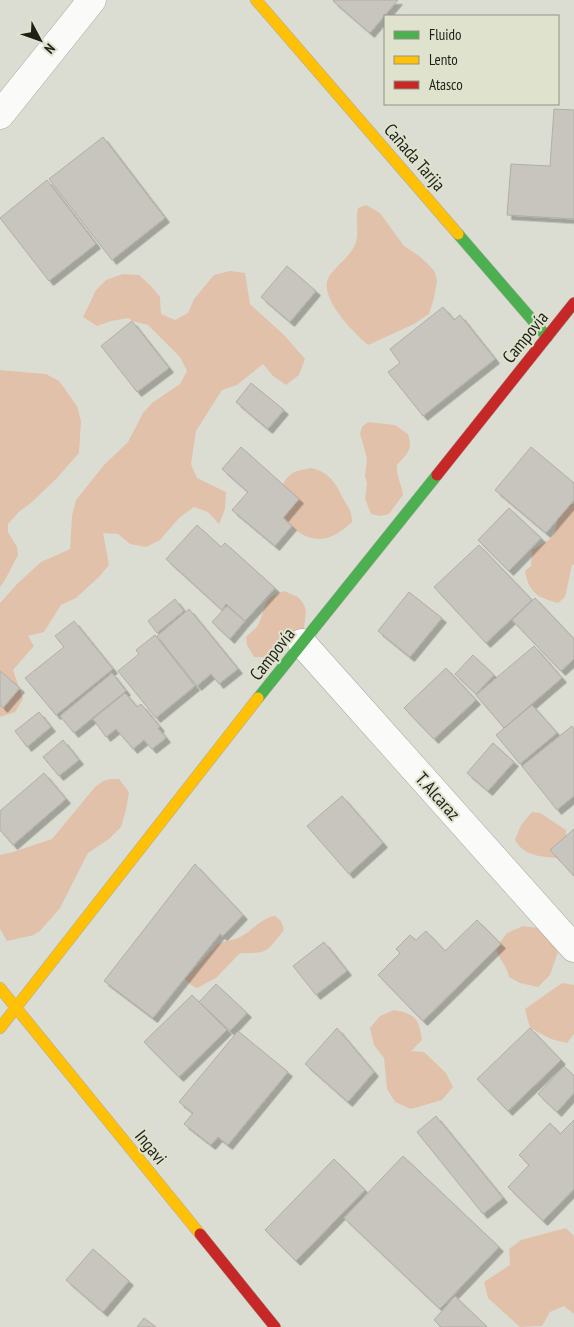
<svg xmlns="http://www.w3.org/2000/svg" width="574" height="1327" font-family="'PT Sans Narrow',sans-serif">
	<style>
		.green { fill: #e2c1ab }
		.building { fill: #c7c5bd; stroke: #b0aea6; filter: url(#shadow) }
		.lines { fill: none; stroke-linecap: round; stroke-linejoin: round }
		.street-casing { stroke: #a9aaa2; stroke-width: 29 }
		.fast-casing { stroke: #a9aaa2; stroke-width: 12 }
		.slow-casing { stroke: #a9aaa2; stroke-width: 12 }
		.jam-casing { stroke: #a9aaa2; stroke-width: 12 }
		.street { stroke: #fafaf8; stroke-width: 28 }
		.fast { stroke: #4caf50; stroke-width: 11 }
		.slow { stroke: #ffc107; stroke-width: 11 }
		.jam { stroke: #c62828; stroke-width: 11 }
		.labels { text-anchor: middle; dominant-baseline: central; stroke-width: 4; stroke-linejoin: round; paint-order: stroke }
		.street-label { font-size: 18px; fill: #1f2018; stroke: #dfe2cd }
	</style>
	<defs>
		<filter id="shadow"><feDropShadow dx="4.5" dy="4.5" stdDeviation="0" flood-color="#0004"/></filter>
	</defs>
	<rect width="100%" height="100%" fill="#dcddd2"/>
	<path class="green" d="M366,205l14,8 24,33 14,9 12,11 5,6 2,9 -3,17 -5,16 -15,10 -46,21c-14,-12 -53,-50 -38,-70 7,-10 22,-20 26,-33 3,-11 -1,-22 2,-34z
		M230,271l15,2 5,31 34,31 21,24 -6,16 -13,10 -13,-9 -10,-12 -26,21 -15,5 -26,41 -5,33 6,14 29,14 -1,17 -6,15 -11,-12 -14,-5 -14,10 -20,23 -14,7 -16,-3 -12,-10 -15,-1 6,32 -10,12 -23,21 -15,7 -17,27 -16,4 6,10 -21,24 10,29 -8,13 -15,5v-114l18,-20 23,-21 29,-13 2,-33 4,-16 28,-35 24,-23 15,-29 9,-10 28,-19 7,-13 -7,-14 -32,-32 -16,-4 -3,-3 -18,3 -14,5 -14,-9 13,-27 10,-10 17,-6 16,1 11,10 10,12 1,17 14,6 13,-7 6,-14 20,-24z
		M0,370l46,4 13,7 18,25 4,15 -2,32 -22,25 -25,24 -13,10 -11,12v8l9,15 1,8 -13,25 -5,7z
		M368,422l27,3 13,9c5,16 0,19 -11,31 -1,12 5,19 6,30l-14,19 -9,2 -9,-2 -6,-15 2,-16 -2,-7 2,-18 -7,-24 2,-7z
		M311,468c19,4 25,16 33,32 5,8 8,12 8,22 -17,16 -34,24 -55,9 -4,-3 -9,-6 -11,-11 -2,-6 -2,-13 -3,-19 -1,-10 -2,-18 6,-25 6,-6 14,-6 22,-8z
		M563,504h11v61h-2l-7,32 -7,6c-21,-6 -29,-10 -33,-32l6,-5 1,-16c24,-14 24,-12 26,-41z
		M284,591l14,6 5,6 3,7 -2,19 -25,23 -16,5h-9l-7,-12 -1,-8c4,-4 10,-8 12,-12 9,-17 3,-27 26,-34z
		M110,779h9l10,13 -3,18 -5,17 -12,12 -21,14 -28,55 -20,23 -6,4 -27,6 -7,-12v-74l13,-3 39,-13 43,-52 8,-6z
		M532,812l8,1 26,17c1,12 -3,18 -10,28 -17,-2 -32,-2 -41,-18l6,-15z
		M275,916l6,5 3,9c-17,21 -15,24 -44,23l-24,25 -19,10 -6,-3 -6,-6 32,-34c8,-5 15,-4 23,-8 13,-6 20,-19 35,-21z
		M523,926l15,2 8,3 11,13 1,8 -8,23 -12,12 -18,-4 -11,-6c-2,-12 -11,-18 -13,-29l11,-15z
		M562,983l12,2v49l-7,9 -16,-4 -21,-11 -5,-19z
		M394,1010c22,4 25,9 28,30l-11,11 13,1 22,21 7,14 -11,13 -31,9 -16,-7 -8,-13 -3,-31 -10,-13 -4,-17 10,-12z
		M566,1228l8,8v78l-10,-8 -14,6 -8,14 -22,1 -32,-29 -4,-16 26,-17 -1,-16 12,-9z"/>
	<path class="building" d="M334,0h64l-28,33 -37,-32z
		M554,109l20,1v109l-67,-4 4,-51 39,2z
		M103,137l62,81 -53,42 -63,-81z
		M47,180l49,64 -47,37 -49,-63z
		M287,266l29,25 -26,31 -29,-25z
		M443,307l11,13 6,-5 35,44 -72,57 -35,-44 12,-9 -10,-14z
		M132,321l37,47 -32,24 -36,-46z
		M251,383l33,27 -16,19 -32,-27z
		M241,447l58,52 -16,19 9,8 -17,20 -43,-36 16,-18 -26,-23z
		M531,447l43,36v17l-28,33 -51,-43z
		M509,508l32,30 -32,33 -31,-31z
		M197,525l24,22 4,-4 50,45 -30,33 -19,-17 -4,6 -56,-51z
		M479,545l53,55 -46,43 -52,-56z
		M409,592l33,26 -32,39 -32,-26z
		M535,598l39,41v20l-13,12 -49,-51z
		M175,599l9,12 -27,22 -9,-12z
		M227,606l18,15 -15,18 -18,-17z
		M189,609l49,60 -19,15 -8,-10 -14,12 -40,-50z
		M74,621l39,48 -57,46 -31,-37 39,-31 -9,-11z
		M155,635l40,51 -39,32 -38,-47 21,-17 -3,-4z
		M534,646l28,32 -58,50 -28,-33z
		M473,655l21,20 -18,19 -21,-20z
		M446,668l30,32 -42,39 -30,-31z
		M0,671l20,17 -17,20 -3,-3z
		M112,673l14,18 -52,42 -14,-17z
		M125,693l12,14 4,-3 19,23 -2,1 8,10 -14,11 -8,-9 -11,9 -17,-20 -10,8 -13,-18z
		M532,705l25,28 -37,31 -24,-29z
		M39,712l12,15 -24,20 -12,-16z
		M572,726l2,3v67l-17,14 -35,-44z
		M63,740l16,20 -20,16 -16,-19z
		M493,743l21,19 -26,29 -21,-18z
		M44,773l22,26 -53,46 -13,-15v-19z
		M342,796l41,47 -34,31 -42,-48z
		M574,829v47l-24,-26z
		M195,864l48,51 -20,21 -3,-2 -67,84 -49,-37z
		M477,920l24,24 -78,77 -45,-46 22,-22 -4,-4 14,-14 6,5 10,-9 19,20z
		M324,942l23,29 -31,24 -23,-29z
		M216,984l31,29 -17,18 -31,-29z
		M192,995l35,35 -48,47 -35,-35z
		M337,1028l37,44 -26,30 -43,-38z
		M530,1028l31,32 -53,51 -31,-32z
		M238,1031l50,41 -60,73 -10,-8 -7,8 -27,-21 9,-11 -14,-11z
		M564,1066l10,10v17l-17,19 -19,-18z
		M436,1116l67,82 -20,16 -66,-82z
		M574,1120v69l-31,32 -35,-34 21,-22 -10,-10 31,-32 10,11z
		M403,1156l96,91 -59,62 -96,-91z
		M334,1159l31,31 -69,71 -31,-31z
		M93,1249l36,32 -26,31 -37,-32z
		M455,1296l32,31h-46l-7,-7z
		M144,1318l12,9h-19z"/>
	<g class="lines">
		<g class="street-casing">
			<path id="street" d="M0,115l92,-115
				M302,643l272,305"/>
		</g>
		<g class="fast-casing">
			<path id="fast" d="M458,234l89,103
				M258,698l179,-223"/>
		</g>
		<g class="slow-casing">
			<path id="slow" d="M256,0l202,234
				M0,988l200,246
				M0,1028l258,-330"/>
		</g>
		<g class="jam-casing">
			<path id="jam" d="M437,475l137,-172
				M200,1234l75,93"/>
		</g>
		<use href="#street" class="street"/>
		<use href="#fast" class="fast"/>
		<use href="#slow" class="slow"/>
		<use href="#jam" class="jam"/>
	</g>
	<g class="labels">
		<g class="street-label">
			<text transform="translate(415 157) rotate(49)">Cañada Tarija</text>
			<text transform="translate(525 337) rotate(-51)">Campovía</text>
			<text transform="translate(272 654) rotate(-52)">Campovía</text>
			<text transform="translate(438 796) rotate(48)">T. Alcaraz</text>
			<text transform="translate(151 1147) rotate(51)">Ingavi</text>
		</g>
	</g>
	<rect x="384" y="15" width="175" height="90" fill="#dfe2cd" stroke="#929485"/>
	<rect x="394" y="31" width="25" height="8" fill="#4caf50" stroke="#929485"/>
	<text x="429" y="40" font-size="15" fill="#1f2018">Fluido</text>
	<rect x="394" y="56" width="25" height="8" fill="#ffc107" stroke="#929485"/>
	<text x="429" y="65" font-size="15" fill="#1f2018">Lento</text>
	<rect x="394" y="81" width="25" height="8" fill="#c62828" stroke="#929485"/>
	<text x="429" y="90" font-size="15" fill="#1f2018">Atasco</text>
	<g transform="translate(40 40) rotate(131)" stroke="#dfe2cd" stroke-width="4" paint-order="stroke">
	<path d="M0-4L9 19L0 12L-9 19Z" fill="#1f2018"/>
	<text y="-8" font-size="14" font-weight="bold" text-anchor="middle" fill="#1f2018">N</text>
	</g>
</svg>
